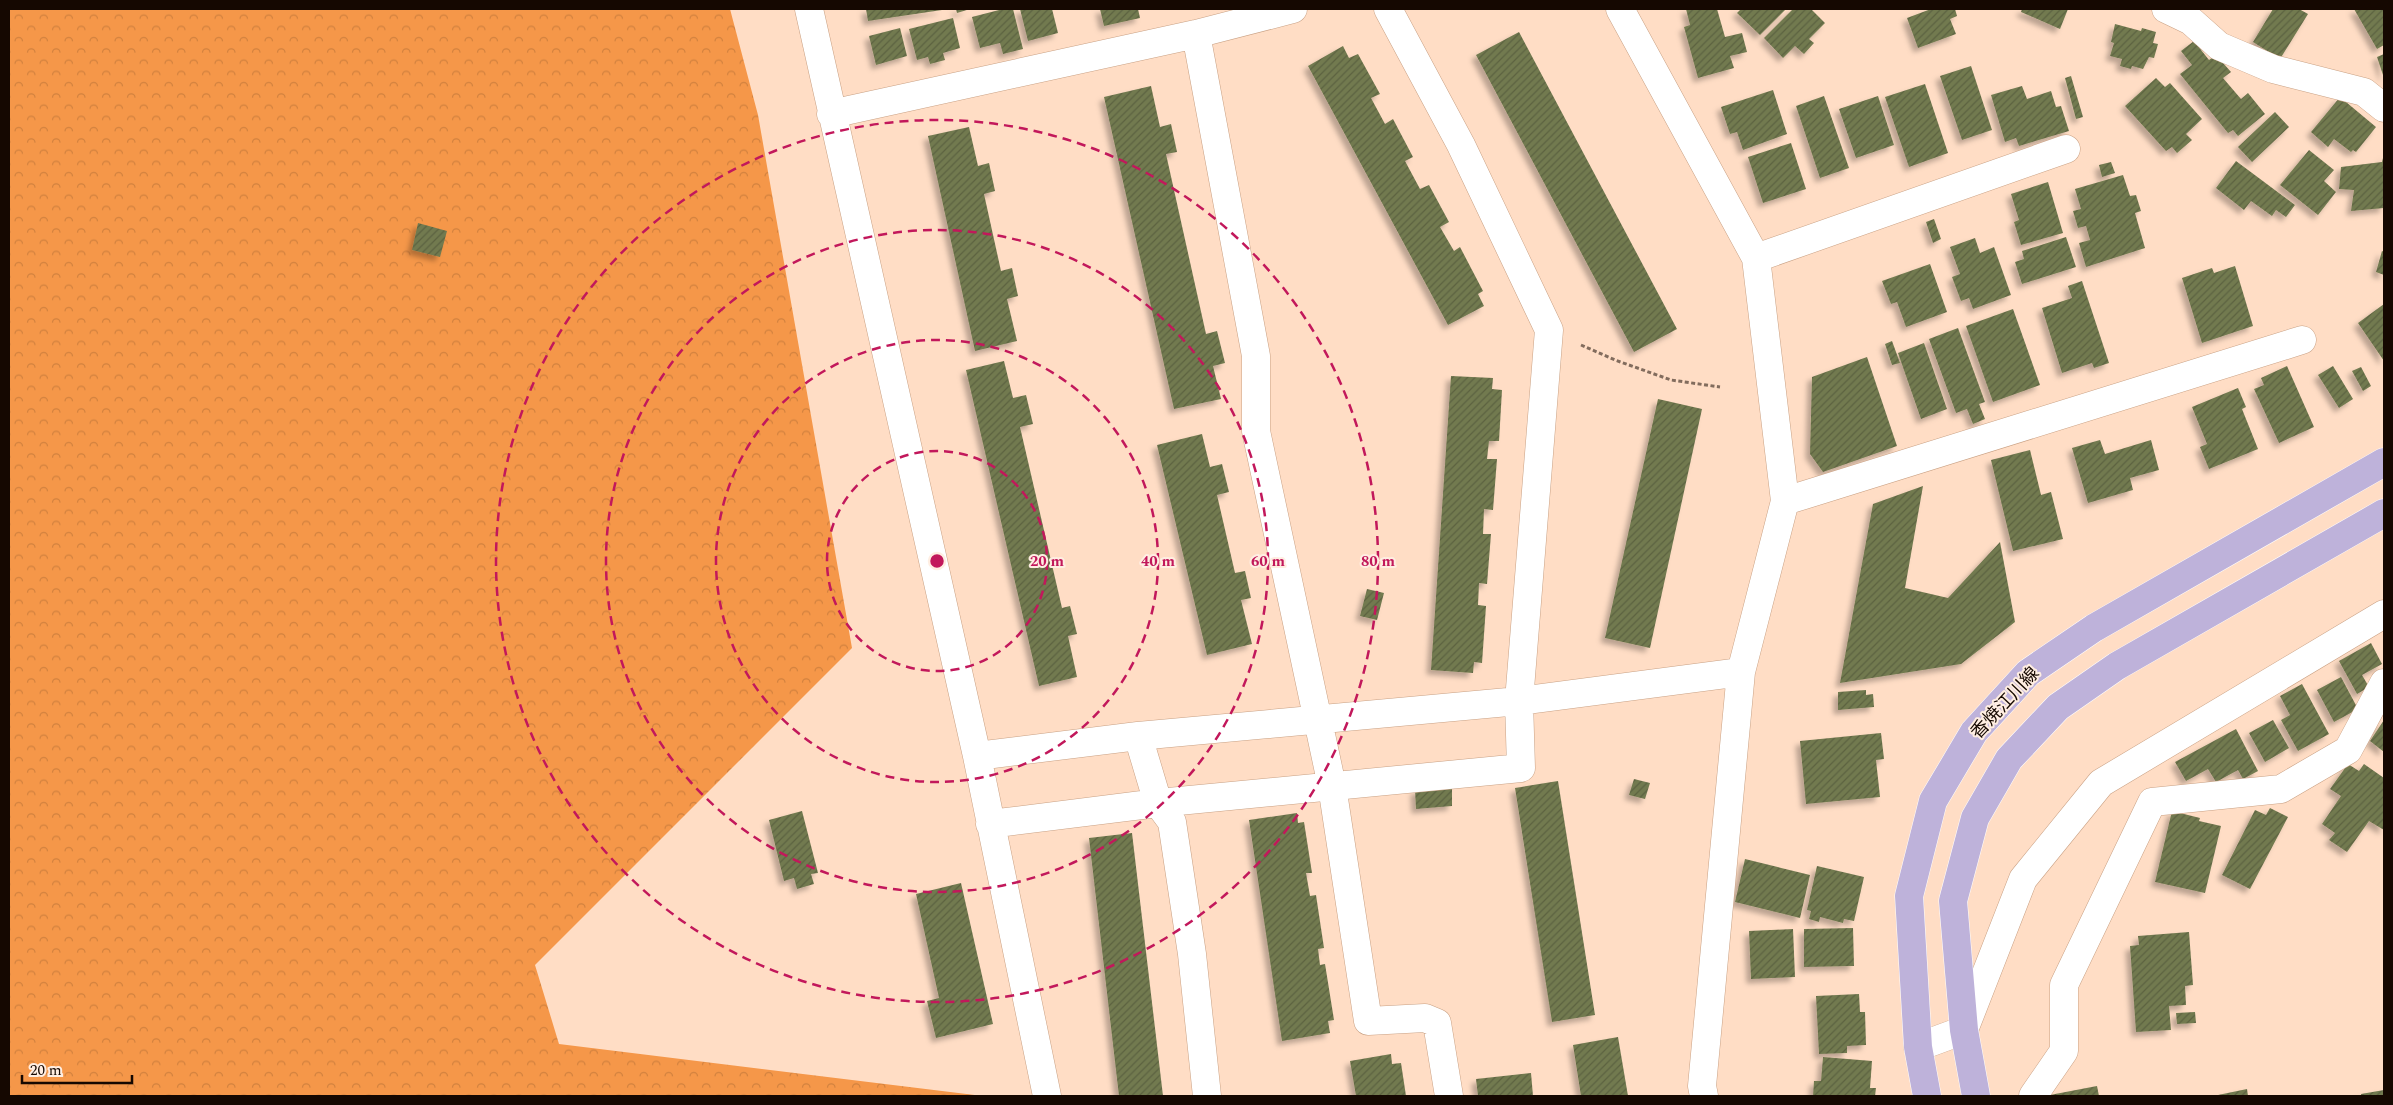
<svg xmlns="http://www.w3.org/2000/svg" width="2393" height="1105" font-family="Spectral,'Noto Sans JP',serif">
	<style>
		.forest { fill: url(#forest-crowns) }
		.building { fill: url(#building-hatch); filter: url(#shadow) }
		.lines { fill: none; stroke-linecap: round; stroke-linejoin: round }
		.minor-casing { stroke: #c9a184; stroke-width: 29 }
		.major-casing { stroke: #fff; stroke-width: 29 }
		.path { stroke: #826c5d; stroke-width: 3; stroke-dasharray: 4 2.5; stroke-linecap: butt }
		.minor { stroke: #fff; stroke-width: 28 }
		.major { stroke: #beb2da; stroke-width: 28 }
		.ring { fill: none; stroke: #c2185b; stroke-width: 2.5; stroke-dasharray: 9 6 }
		.labels { text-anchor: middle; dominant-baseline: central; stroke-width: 4; stroke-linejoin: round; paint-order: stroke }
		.street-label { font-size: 18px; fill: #150801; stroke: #ffeee2 }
		.centre { fill: #c2185b; stroke: #ffeee2; stroke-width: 2.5 }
		.ring-label { font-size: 15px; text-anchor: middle; font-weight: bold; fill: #c2185b; stroke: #ffeee2; stroke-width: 4; stroke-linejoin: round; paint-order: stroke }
	</style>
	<defs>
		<pattern id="forest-crowns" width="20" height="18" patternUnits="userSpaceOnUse" patternTransform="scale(1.25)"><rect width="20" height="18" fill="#f59749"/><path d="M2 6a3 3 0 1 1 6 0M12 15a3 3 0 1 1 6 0" fill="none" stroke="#d1813e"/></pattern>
		<pattern id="building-hatch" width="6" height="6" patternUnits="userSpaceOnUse" patternTransform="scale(1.25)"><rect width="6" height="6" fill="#727a50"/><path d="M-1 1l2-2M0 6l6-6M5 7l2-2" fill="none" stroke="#5c6240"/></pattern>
		<filter id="shadow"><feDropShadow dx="-4.5" dy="4.5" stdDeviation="2.5" flood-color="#0004"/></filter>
	</defs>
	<rect width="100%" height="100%" fill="#ffddc5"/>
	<path class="forest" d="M9,9h721l28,106 94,533 -317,317 24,79 424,52h-974z"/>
	<path class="building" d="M866,9h76v1l-74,11z
		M956,9h14l-13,4z
		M1003,9h10l10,40 -20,5 -3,-11 -20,5 -8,-31z
		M1020,9h32l6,24 -30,8z
		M1100,9h38l2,9 -36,8z
		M1686,9h31l8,28 17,-4 5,19 -17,4 4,12 -36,10 -14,-51 6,-2z
		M1741,9h45l-26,26 -23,-22z
		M1793,9h18l14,14 -16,16 5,4 -10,11 -9,-8 -12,12 -19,-20z
		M1931,9h24l2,7 -7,3 6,15 -38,14 -11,-30z
		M2022,9h46l-8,20 -39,-17z
		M2273,9h26l9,5 -28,45 -27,-17z
		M2354,9h30v36l-7,4z
		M953,18l7,30 -17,5 2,7 -15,4 -2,-7 -11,3 -8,-31z
		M2115,24l26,7 1,-3 14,4 -3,11 5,1 -4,14 -5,-1 -6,12 -11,-3 -1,3 -11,-3 2,-7 -12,-3 4,-13 -3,-1z
		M900,28l7,28 -31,9 -7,-29z
		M1519,32l158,297 -43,23 -158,-297z
		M2194,41l15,19 7,-5 15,17 -8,6 18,21 7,-6 17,21 -27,22 -5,-6 -5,3 -48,-59 12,-9 -11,-14z
		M1343,46l6,12 9,-4 22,40 -9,4 14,26 8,-5 20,38 -8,4 15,28 9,-4 20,37 -9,5 14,24 6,-4 23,44 -5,3 6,12 -36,19 -140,-259z
		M2384,54v24l-7,-21z
		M1971,66l21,64 -30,10 -22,-64z
		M2071,76l12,41 -7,2 -11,-41z
		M2156,78l9,9 5,-4 32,36 -16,15 6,6 -15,13 -5,-6 -6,4 -41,-45z
		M1925,84l23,69 -39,14 -24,-70z
		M1151,86l9,41 11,-3 6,28 -11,2 40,180 11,-3 8,32 -12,3 8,33 -47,10 -70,-312z
		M2022,86l5,13 24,-8 5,16 5,-1 8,25 -50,15 -3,-8 -11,4 -14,-47z
		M1773,90l14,44 -44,16 -6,-18 -7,2 -9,-27z
		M1824,96l25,72 -29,10 -24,-72z
		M1878,96l16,49 -38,13 -17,-49z
		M2340,97l36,30 -20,25 -3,-2 -2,2 -17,-13 -6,8 -17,-15z
		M2275,112l14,15 -37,35 -14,-15z
		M969,127l9,39 11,-3 6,28 -11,3 17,77 11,-3 6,28 -11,3 10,42 -42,10 -47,-215z
		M1791,143l15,46 -43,14 -15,-46z
		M2309,150l25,20 -10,11 12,11 -18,23 -38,-30z
		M2384,154v54l-33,3 3,-21 -15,-1 2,-22 41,-5z
		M2236,161l59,44 -9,12 -10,-7 -4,6 -21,-15 -7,9 -28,-22z
		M2111,162l4,11 -13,4 -3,-12z
		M2123,175l7,21 6,-1 5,16 -6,2 10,35 -59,19 -7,-24 11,-3 -4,-14 -8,2 -5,-17 8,-2 -6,-20z
		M2048,182l15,51 -42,12 -7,-23 5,-2 -8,-26z
		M1934,219l7,20 -8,4 -7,-21z
		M418,223l29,8 -7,26 -28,-7z
		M2066,237l10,30 -54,17 -7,-22 9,-3 -2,-8z
		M1975,238l5,15 14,-6 17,48 -38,14 -4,-11 -8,3 -9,-24 8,-3 -10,-27z
		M2382,251l2,1v23l-8,-3z
		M1930,264l17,48 -41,15 -9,-25 -6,2 -9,-23z
		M2235,266l18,60 -51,17 -20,-65 30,-10 2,5z
		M2082,281l27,82 -15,5 -2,-5 -30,10 -20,-65 30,-10 -4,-12z
		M2384,304v57l-26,-38z
		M2013,309l27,76 -47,17 -27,-76z
		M1958,328l27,74 -6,2 6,15 -12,5 -6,-15 -11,4 -27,-74z
		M1892,341l8,22 -8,2 -7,-21z
		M1924,343l23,66 -26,10 -23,-66z
		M1867,357l30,89 -74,26 -13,-18 2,-77z
		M1004,361l9,37 13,-3 7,29 -13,3 42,181 8,-2 7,28 -9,2 9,41 -38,9 -73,-316z
		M2287,366l27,61 -35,16 -25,-54 10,-4 -3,-7z
		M2333,366l20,33 -14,9 -21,-33z
		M2361,367l10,19 -8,5 -11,-20z
		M1451,376l42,2 -1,11 10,1 -3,51h-10l-2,18h10l-4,51 -9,-1 -1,25h8l-4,50 -8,-1 -1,22 8,1 -4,57 -8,-1 -1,11 -42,-3z
		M2238,388l8,19 -4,2 16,40 -49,20 -9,-22 7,-3 -15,-37z
		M1658,399l44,10 -52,239 -45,-10z
		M1202,434l8,33 12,-3 7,28 -12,3 18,78 10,-2 6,27 -10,2 11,44 -45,11 -50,-210z
		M2100,440l5,14 46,-14 8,30 -29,8 3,12 -45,13 -16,-55z
		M2030,450l11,45 10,-3 12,47 -50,12 -22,-91z
		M1923,486l-18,102 43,10 52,-56 15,80 -54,42 -121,19 33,-179z
		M1367,589l17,4 -7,27 -17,-4z
		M2371,643l11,21 -20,11 7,12 -12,7 -18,-33z
		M2341,677l17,32 -24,13 -17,-32z
		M2302,684l27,50 -31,17 -17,-31 9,-5 -10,-19z
		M1866,690v5l7,-1 1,13 -36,3v-18z
		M2273,720l16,28 -24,14 -16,-29z
		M2384,720v32l-14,-11z
		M2236,729l22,42 -15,8 -5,-9 -22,12 -8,-13 -22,12 -11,-19z
		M1881,733l3,26 -8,1 4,37 -74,7 -6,-63z
		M2348,764l11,7 5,-7 20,14v52l-15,-9 -22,31 -18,-12 6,-7 -13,-9 19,-28 -11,-7z
		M1634,779l16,4 -5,16 -16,-4z
		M1558,781l37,234 -43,7 -37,-234z
		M1452,787v19l-36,3 -1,-19z
		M2270,808l18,9 -38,72 -28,-14 33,-65 11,5z
		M802,811l16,62 -7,1 3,10 -17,5 -3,-11 -10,3 -15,-61z
		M2172,811l28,7 -1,3 22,5 -16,67 -50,-11z
		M1297,813l1,10 6,-1 8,51h-6l4,23 6,-1 8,53 -6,1 2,16 5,-1 9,56 -6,1 2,12 -48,8 -33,-221z
		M1132,833l31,263h-44l-30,-258z
		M1745,859l65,16 -10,43 -65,-16z
		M1817,866l47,11 -10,44 -10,-2 -1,4 -23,-6 -1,5 -10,-3 2,-8 -4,-1z
		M961,883l32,141 -57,14 -9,-37 12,-3 -23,-104z
		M1853,928l1,38 -50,1v-38z
		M1793,929l2,48 -44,2 -2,-48z
		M2189,932l4,53 -8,1 1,19 -17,1 2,24 -35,2 -6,-86 9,-1 -1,-9z
		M1859,994l1,18h5l1,33 -19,1v7l-28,1 -3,-58z
		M2195,1012l1,11 -19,1 -1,-11z
		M1618,1037l10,59h-47l-8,-51z
		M1391,1054l1,10 9,-1 5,33h-50l-6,-35z
		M1823,1057l49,4 -2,27h6l-1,8h-62l1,-15h7z
		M1531,1073l2,23h-55l-2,-17z
		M2097,1086l2,10h-49v-1z
		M2247,1089l1,7h-30v-1z
		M2384,1090v6h-23v-2z"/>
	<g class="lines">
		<g class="minor-casing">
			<path id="minor" d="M809,9l168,747 70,340
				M1620,9l136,249 29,243 -44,171 -39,414 2,10
				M2166,9l25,12 28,25 54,23 91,23 20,16
				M1196,34l60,322v75l76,355 36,235 57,-3 12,5 12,73
				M831,114l365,-80 97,-25
				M1756,258l310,-109
				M1785,501l517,-161
				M1138,736l20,67 14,19 20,132 15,142
				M977,756l161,-20 381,-35 222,-29
				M990,824l168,-21 363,-35 -2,-67 30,-371 -88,-185 -73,-136
				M1918,1047l46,-17 59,-151 78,-96 283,-169
				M2033,1096l31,-45v-66l88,-183 129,-13 67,-39 36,-67"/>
		</g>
		<g class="major-casing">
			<path id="major" d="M1927,1096l-9,-49 -9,-151 24,-95 41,-69 54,-59 66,-45 290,-166
				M1976,1096l-12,-66 -11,-129 22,-83 34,-59 49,-52 59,-41 267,-153"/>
		</g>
		<path class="path" d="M1581,345l34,15 56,20 49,7"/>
		<use href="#minor" class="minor"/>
		<use href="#major" class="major"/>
	</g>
	<g class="ring">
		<circle cx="937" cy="561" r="110"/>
		<circle cx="937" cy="561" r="221"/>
		<circle cx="937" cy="561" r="331"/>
		<circle cx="937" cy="561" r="441"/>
	</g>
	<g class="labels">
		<g class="street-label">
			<text transform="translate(2005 703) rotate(-47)">香焼江川線</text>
		</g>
	</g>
	<circle cx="937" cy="561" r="8" class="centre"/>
	<g class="ring-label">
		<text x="1047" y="566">20 m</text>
		<text x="1158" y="566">40 m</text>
		<text x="1268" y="566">60 m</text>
		<text x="1378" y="566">80 m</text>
	</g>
	<rect width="2393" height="1105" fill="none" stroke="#150801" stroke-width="20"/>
	<path d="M22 1075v8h110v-8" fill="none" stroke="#150801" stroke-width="2.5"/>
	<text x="30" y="1075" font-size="15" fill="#150801" stroke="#ffeee2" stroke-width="4" paint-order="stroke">20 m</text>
</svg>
